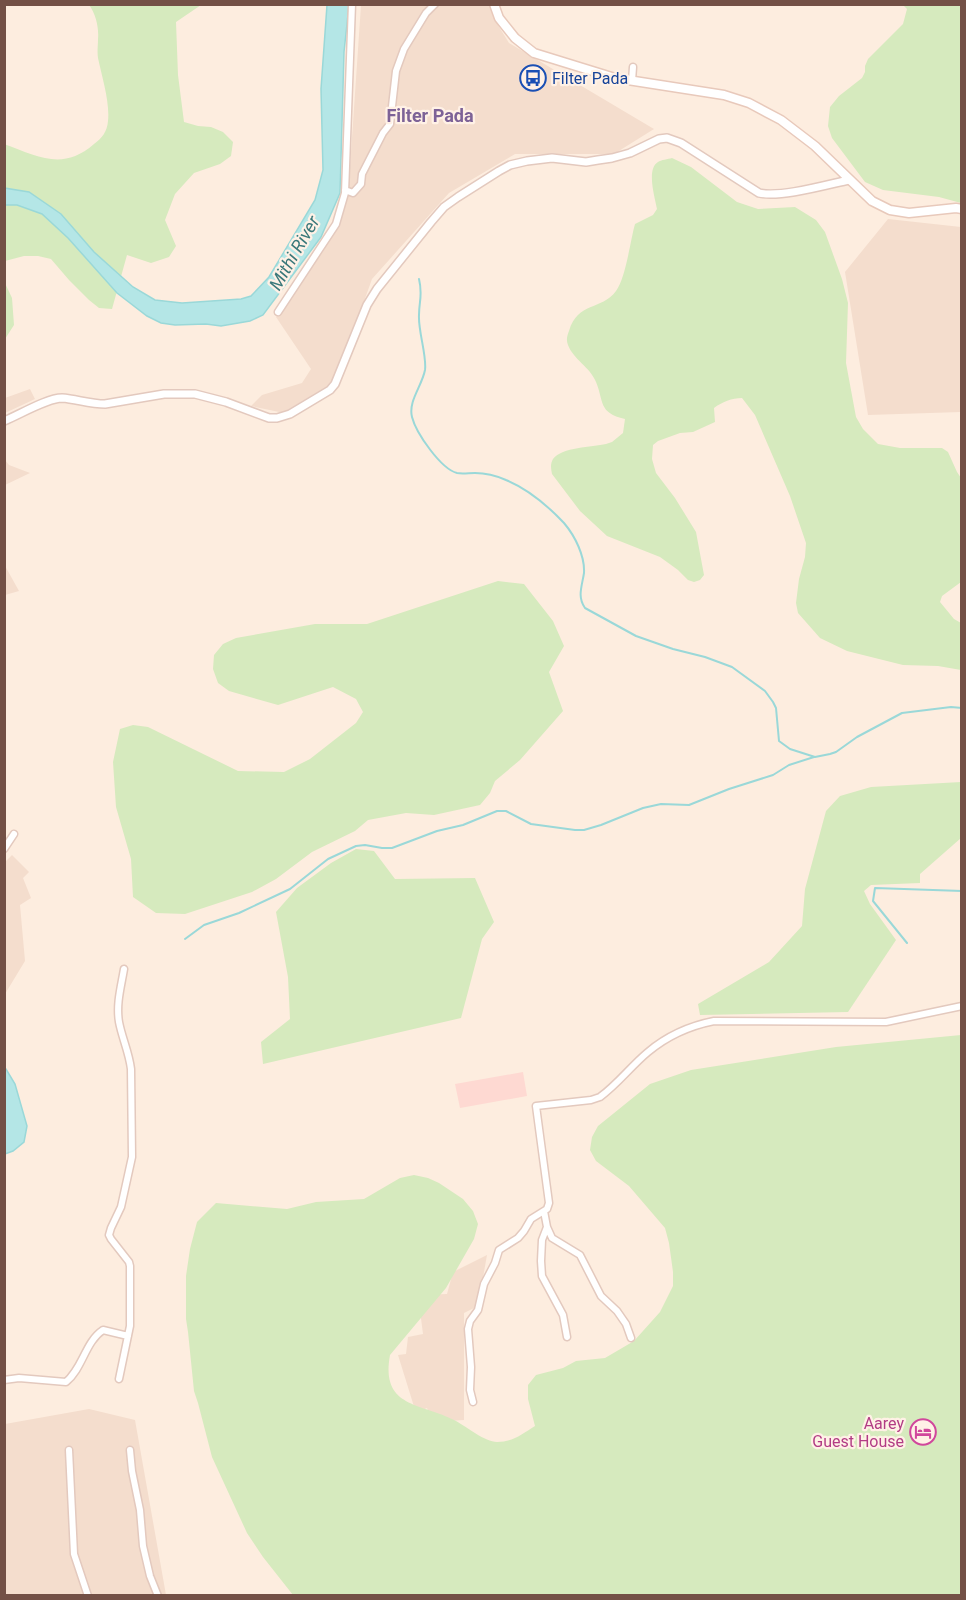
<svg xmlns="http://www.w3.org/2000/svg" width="966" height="1600" font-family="Roboto,sans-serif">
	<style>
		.residential { fill: #f4ddcd }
		.commercial { fill: #fed9d2 }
		.green { fill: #d6eabe }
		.water { fill: #b4e6e6; stroke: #9ad8d8; stroke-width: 1.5 }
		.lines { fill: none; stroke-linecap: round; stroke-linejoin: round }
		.stream { stroke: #9ad8d8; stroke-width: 2 }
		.minor-casing { stroke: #e3c9be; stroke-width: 9 }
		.tertiary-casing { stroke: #e3c9be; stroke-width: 10 }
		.secondary-casing { stroke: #e8c9bb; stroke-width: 11 }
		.minor { stroke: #fff; stroke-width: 6 }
		.tertiary { stroke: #fff; stroke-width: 7 }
		.secondary { stroke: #fff; stroke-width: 8 }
		.labels { text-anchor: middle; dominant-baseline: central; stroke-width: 4.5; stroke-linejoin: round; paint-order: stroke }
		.transit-label { font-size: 16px; fill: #164399; stroke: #fff1e6; text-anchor: start }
		.hotel-label { font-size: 16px; fill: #b23c85; stroke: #fff1e6; text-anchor: end }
		.neighbourhood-label { font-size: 18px; font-weight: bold; fill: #7d6297; stroke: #fff1e6 }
		.water-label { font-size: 18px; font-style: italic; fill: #3a787a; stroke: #fff1e6 }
	</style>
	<rect width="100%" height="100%" fill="#fdeddf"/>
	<path class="residential" d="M361,5h131l4,17 13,21 145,86 -40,25h-99l-66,39 -77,86 -37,103 -23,21 -28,10 -33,-7 11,-11 40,-12 9,-14 -35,-52 48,-67 24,-53z
		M888,219l73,8v185l-93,3 -23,-143z
		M30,389l5,10 -30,14v-15z
		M5,460l4,5 21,8 -25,12z
		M4,564l15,27 -14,4h-1z
		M12,855l17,17 -6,6 8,20 -11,7 5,56 -20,33v-132z
		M487,1255l-9,51 -14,7v107l-32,2 -5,-14 -11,5 -18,-58 8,-1 2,-17 15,-3 -5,-39 29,-1 6,-22z
		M89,1409l46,11 31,175 -161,1v-172z"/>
	<path class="commercial" d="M523,1072l4,24 -67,12 -5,-24z"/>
	<path class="green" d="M89,5h112l-25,17 2,53 6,47 14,4 13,1 12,5 10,10 -2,14 -11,8 -26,9 -19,21 -10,26 11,26 -7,11 -18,6 -24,-8 -15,54 -13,-1 -10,-8 -20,-20 -18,-21 -13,-3h-14l-19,5 -1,-117c35,13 59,27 90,0 8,-6 13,-12 14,-23 2,-19 -6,-44 -10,-63 -1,-7 0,-12 0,-19 1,-11 -2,-25 -9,-34z
		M903,5h58v198l-22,-6 -56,-7 -18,-8 -33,-44 -4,-12 2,-19 9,-11 23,-18 3,-6v-6l3,-7 35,-35 4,-15z
		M672,158l19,9 46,35 21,7 37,-2 21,13 9,12 17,47 6,24 -2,60 10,54 7,12 15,15 22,4h42l6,4 9,20 4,6v104l-19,14 -2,6 14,17 7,4v47l-23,-4 -35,-1 -56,-14 -27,-13 -22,-25 -2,-10 3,-24 6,-22 1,-14 -16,-47 -35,-81 -13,-17c-10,0 -20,4 -28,10l1,14 -22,10 -13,1 -22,8 -5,4 -1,14 4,14 19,25 21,34 8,43 -4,5 -6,2 -6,-2 -10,-10 -18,-13 -53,-21 -27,-25 -28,-37c-1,-5 -2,-10 1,-15 9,-12 39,-12 53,-15l6,-2 11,-9 2,-14c-27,-6 -21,-18 -29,-37 -6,-15 -23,-23 -28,-37 -2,-5 -1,-9 1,-14 9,-30 32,-20 47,-40 10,-14 14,-49 19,-67l18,-9 4,-6c-2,-11 -11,-40 1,-47 3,-2 10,-3 14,-4z
		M4,281l8,17 2,27 -9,14z
		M498,581l26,3 29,37 11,25 -15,26 14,39 -43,49 -25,21 -5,12 -10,12 -46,10 -28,-2 -38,7 -13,11 -43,21 -36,27 -24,13 -67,22 -29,-1 -23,-16 -2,-38 -15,-52 -3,-45 7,-33 13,-4 15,2 90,44 46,1 26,-13 46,-36 7,-11 -7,-13 -23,-12 -55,18 -49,-14 -11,-8 -5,-14 1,-14 9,-11 13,-6 79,-14h52z
		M961,782v56l-41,36v9l-49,2 -7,6 6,13 26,36 -48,72 -148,3 -2,-11 71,-42 33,-36 3,-37 21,-78 14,-15 31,-9z
		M356,849l18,2 21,28 80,-1 19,44 -12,17 -21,79 -198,46 -2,-22 29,-23 -2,-42 -12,-65 21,-24 34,-25z
		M961,1035v560h-668l-30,-38 -16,-24 -35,-76 -14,-54 -4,-12 -6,-59 -2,-13v-43l4,-27 7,-27 19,-19 71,6 29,-7 48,-3 36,-21 14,-3 14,3 11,5 24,16 10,12 5,13 -4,15 -28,49 -56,67c-10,54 33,48 66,66 11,6 29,21 41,21 16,0 25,-8 38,-16l-7,-27v-14l8,-10 27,-7 13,-7 29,-3 29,-17 26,-29 13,-26v-14l-4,-29 -4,-15 -36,-42 -33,-25 -6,-11 2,-13 6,-11 52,-42 41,-14 145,-23z"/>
	<path class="water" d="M327,5h22l-5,47 -4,141 -19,44 -58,78 -13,6 -29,5 -15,-2 -31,1 -14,-2 -14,-7 -30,-23 -49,-55 -26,-24 -25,-9h-12l-1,-17 25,4 32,22 33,38 39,35 22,13 27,3 59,-4 10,-3 18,-19 46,-77 8,-30 -2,-81z
		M4,1069h2l9,15 12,42 -3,16 -11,9 -8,3z"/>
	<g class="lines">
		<path class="stream" d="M419,279c4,16 0,22 0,36 -1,16 8,41 6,55 -3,16 -17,31 -13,47 4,16 29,52 45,56 5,1 12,0 18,0 10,0 22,3 31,7 22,9 42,26 58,43 11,13 21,33 20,50 -2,13 -7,24 1,35l51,28 37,13 32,8 27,10 33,24 8,11 3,6 3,33 11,8 25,8 15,-3 6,-2 21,-15 45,-24 49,-6 11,1
			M185,939l19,-14 35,-12 51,-24 38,-30 28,-13 9,-1 17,3h10l45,-17 26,-6 34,-14h9l25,13 44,6h9l17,-5 42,-17 18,-4 28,1 40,-16 44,-14 16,-10 25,-8
			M907,943l-34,-42 2,-13 87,3"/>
		<g class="minor-casing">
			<path id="minor" d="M632,81l1,-14
				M345,190l8,3 8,-9 1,-10 21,-41 7,-9 6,-53 8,-22 22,-36 9,-9
				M278,312l58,-88 9,-31 7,-189
				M4,849l10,-15
				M544,1211l3,16 5,11 28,17 21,41 16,15 9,13 5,14
				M547,1227l-5,13 -1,21 1,15 21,39 4,22
				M119,1379l11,-53v-60l-1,-4 -18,-23 -2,-4 2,-7 10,-21 11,-50 -1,-88c-2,-17 -9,-31 -12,-47 -3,-18 2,-35 5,-53
				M4,1380l15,-2 47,4c17,-14 19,-40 37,-52l25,6
				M473,1402l-3,-12 1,-23 -3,-38 2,-8 8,-11 6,-26 11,-21 4,-13 19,-12 6,-7 7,-12 16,-10 2,-6 -13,-97 55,-6 9,-3c18,-13 31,-31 48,-45 19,-16 41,-26 66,-31l172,1 76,-16
				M69,1450l5,104 14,42
				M130,1450l2,21 8,39 3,36 7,30 8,20"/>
		</g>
		<g class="tertiary-casing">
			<path id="tertiary" d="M4,421c15,-6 43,-23 58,-23 14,1 28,6 43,6l59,-10h31l31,8 43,16h8l13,-4 40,-24 5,-6 32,-79 10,-16 54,-67 13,-15 14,-10 41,-26 11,-6 17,-4 25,-3 34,4 12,-2 14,-2 18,-5 29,-14 8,-1 14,5 78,50c21,5 67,-8 90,-13"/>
		</g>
		<g class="secondary-casing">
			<path id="secondary" d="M494,4l5,14 16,20 19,15 81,25 109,17 25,8 32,17 34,26 57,55 18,9 19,3 47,-5 6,1"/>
		</g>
		<use href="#minor" class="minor"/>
		<use href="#tertiary" class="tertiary"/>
		<use href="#secondary" class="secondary"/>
	</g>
	<defs>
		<g id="bus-ring" transform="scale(1.35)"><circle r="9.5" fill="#fff1e6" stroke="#1a4fb4" stroke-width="1.5"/><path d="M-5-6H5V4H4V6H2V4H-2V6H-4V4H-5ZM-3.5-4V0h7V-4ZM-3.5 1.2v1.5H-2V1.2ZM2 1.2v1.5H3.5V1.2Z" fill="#1a4fb4"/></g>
		<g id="hotel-ring" transform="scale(1.35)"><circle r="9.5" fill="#fff1e6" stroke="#d1479c" stroke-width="1.5"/><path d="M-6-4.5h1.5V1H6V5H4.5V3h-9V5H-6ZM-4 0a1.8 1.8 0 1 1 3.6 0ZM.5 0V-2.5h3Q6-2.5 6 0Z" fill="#d1479c"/></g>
	</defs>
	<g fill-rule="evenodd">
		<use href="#bus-ring" x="533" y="78"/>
		<use href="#hotel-ring" x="923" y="1432"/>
	</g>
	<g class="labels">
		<g class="transit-label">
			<text x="552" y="78">Filter Pada</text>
		</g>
		<g class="hotel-label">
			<text x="904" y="1423">Aarey<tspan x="904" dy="18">Guest House</tspan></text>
		</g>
		<g class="neighbourhood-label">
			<text x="430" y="115">Filter Pada</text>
		</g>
		<g class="water-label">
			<text transform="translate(294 253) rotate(-60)">Mithi River</text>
		</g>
	</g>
	<rect width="966" height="1600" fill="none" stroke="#735046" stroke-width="12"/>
</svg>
